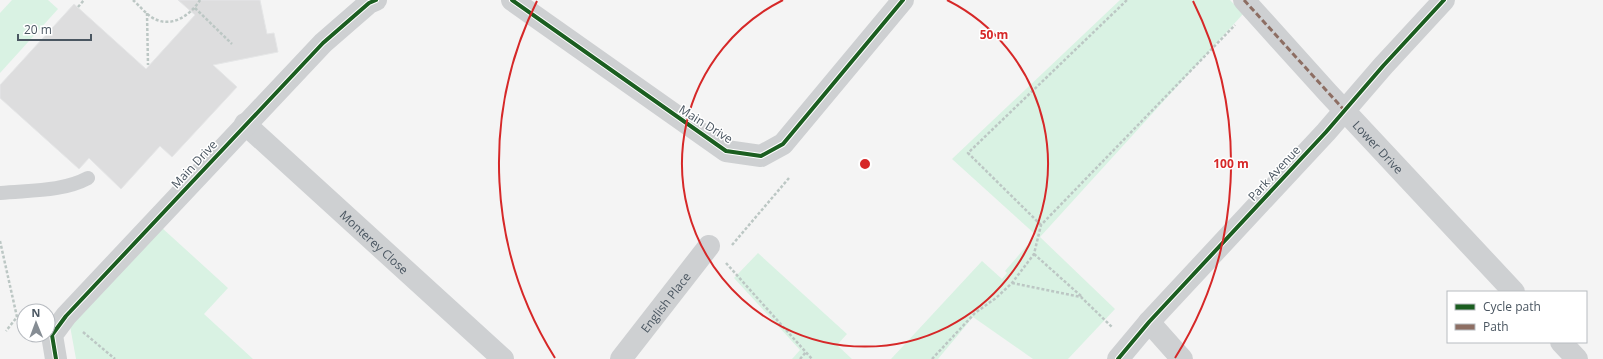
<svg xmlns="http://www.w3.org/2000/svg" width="1603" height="359" font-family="'Open Sans',sans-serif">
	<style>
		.green { fill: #d9f2e3 }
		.building { fill: #ddddde; stroke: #e5e6e7 }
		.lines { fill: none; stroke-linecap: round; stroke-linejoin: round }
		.path { stroke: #bcc7c4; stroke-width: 2.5; stroke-dasharray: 3 2; stroke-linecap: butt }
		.lane { stroke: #ced0d2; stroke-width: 14 }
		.street { stroke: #ced0d2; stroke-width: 22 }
		.quiet { stroke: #8d6e63; stroke-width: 3; stroke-dasharray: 6 3; stroke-linecap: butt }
		.cycleway-casing { stroke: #fff; stroke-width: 6 }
		.cycleway { stroke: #1b5e20; stroke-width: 4 }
		.ring { fill: none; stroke: #d62828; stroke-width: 2 }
		.labels { text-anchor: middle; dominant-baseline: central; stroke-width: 3; stroke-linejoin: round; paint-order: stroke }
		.street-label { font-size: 12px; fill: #4a5661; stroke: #fff }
		.centre { fill: #d62828; stroke: #fff; stroke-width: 2 }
		.ring-label { font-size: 12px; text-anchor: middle; font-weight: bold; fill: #d62828; stroke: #fff; stroke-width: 3; stroke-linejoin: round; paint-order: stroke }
	</style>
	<rect width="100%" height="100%" fill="#f4f4f4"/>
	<path class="green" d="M12,0h36l10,9 -58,64v-60z
		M1120,0h110l13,14 -203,223 75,72 -47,50h-35l-60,-42 -35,42h-47l91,-98 20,18 5,-6 -2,-2 31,-36 -84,-76z
		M161,227l67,61 -24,26 49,45h-177l-6,-33z
		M758,253l89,81 -10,11 15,14h-60l8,-9 -66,-72z"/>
	<path class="building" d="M178,0h82l7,34 7,-1 4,19 -65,13 24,22 -65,70 -12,-11 -39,43 -32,-31 -10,11 -79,-71v-13l74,-81 72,65 49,-54z"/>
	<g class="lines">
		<path class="path" d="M133,0c7,6 15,17 24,20 18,7 35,-7 43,-20
			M78,7l6,-7
			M195,8l37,36
			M147,13l1,52
			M1041,225l-73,-72 159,-153
			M0,241l17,76 -11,14
			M732,245l57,-67
			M1034,254l47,42
			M726,263l86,96
			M1012,283l69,14 32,31
			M83,332l32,27
			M800,359l6,-7
			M932,359l43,-46 21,-15 16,-15 22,-29 7,-29 194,-200"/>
		<path class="lane" d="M0,193c29,-3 62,-1 88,-15"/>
		<g class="street">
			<path d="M512,0l214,151 35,5 22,-12 120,-144"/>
			<path id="s1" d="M1244,0l84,93 186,199"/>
			<path id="s2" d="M245,124l258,235"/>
			<path d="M1149,322l33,37"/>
			<path d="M1561,342l16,17"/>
			<path d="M56,359l-4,-24 14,-19 257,-273 46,-40 7,-3"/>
			<path id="s3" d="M621,359l88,-113"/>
			<path d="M1118,359l31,-37 177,-190 57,-66 61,-66"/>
		</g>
		<path class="quiet" d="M1244,0l101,111"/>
		<g class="cycleway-casing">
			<path id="cycleway" d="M512,0l214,151 35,5 22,-12 120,-144
				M56,359l-4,-24 14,-19 257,-273 46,-40 7,-3
				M1118,359l31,-37 177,-190 57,-66 61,-66"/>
		</g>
		<use href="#cycleway" class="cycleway"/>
	</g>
	<g class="ring">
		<path d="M947 0A183 183 0 1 1 783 0"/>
		<path d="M555 358A366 366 0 0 1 537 1M1193 1A366 366 0 0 1 1175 358"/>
	</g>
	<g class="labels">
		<g class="street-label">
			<text transform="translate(706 124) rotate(32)">Main Drive</text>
			<text stroke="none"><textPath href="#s1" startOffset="199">Lower Drive</textPath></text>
			<text transform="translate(194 164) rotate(-47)">Main Drive</text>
			<text transform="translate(1274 173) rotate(-47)">Park Avenue</text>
			<text stroke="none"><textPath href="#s2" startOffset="175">Monterey Close</textPath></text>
			<text stroke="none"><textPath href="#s3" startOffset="72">English Place</textPath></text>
		</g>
	</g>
	<circle cx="865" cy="164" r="6" class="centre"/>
	<g class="ring-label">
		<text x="994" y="39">50 m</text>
		<text x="1231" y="168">100 m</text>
	</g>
	<rect x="1447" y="291" width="140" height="52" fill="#ffffff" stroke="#b7bbc0"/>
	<rect x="1455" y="304" width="20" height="6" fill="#1b5e20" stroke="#b7bbc0"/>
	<text x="1483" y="311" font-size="12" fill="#4a5661">Cycle path</text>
	<rect x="1455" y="324" width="20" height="6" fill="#8d6e63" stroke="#b7bbc0"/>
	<text x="1483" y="331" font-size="12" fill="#4a5661">Path</text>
	<g transform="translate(36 323) rotate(359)"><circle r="19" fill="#ffffff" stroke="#b7bbc0"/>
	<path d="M0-3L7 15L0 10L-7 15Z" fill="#868d94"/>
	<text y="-6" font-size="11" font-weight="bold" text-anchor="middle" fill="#4a5661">N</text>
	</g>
	<path d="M18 34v6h73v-6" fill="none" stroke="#4a5661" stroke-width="2"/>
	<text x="24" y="34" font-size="12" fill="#4a5661" stroke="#ffffff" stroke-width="3" paint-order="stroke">20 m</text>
</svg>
